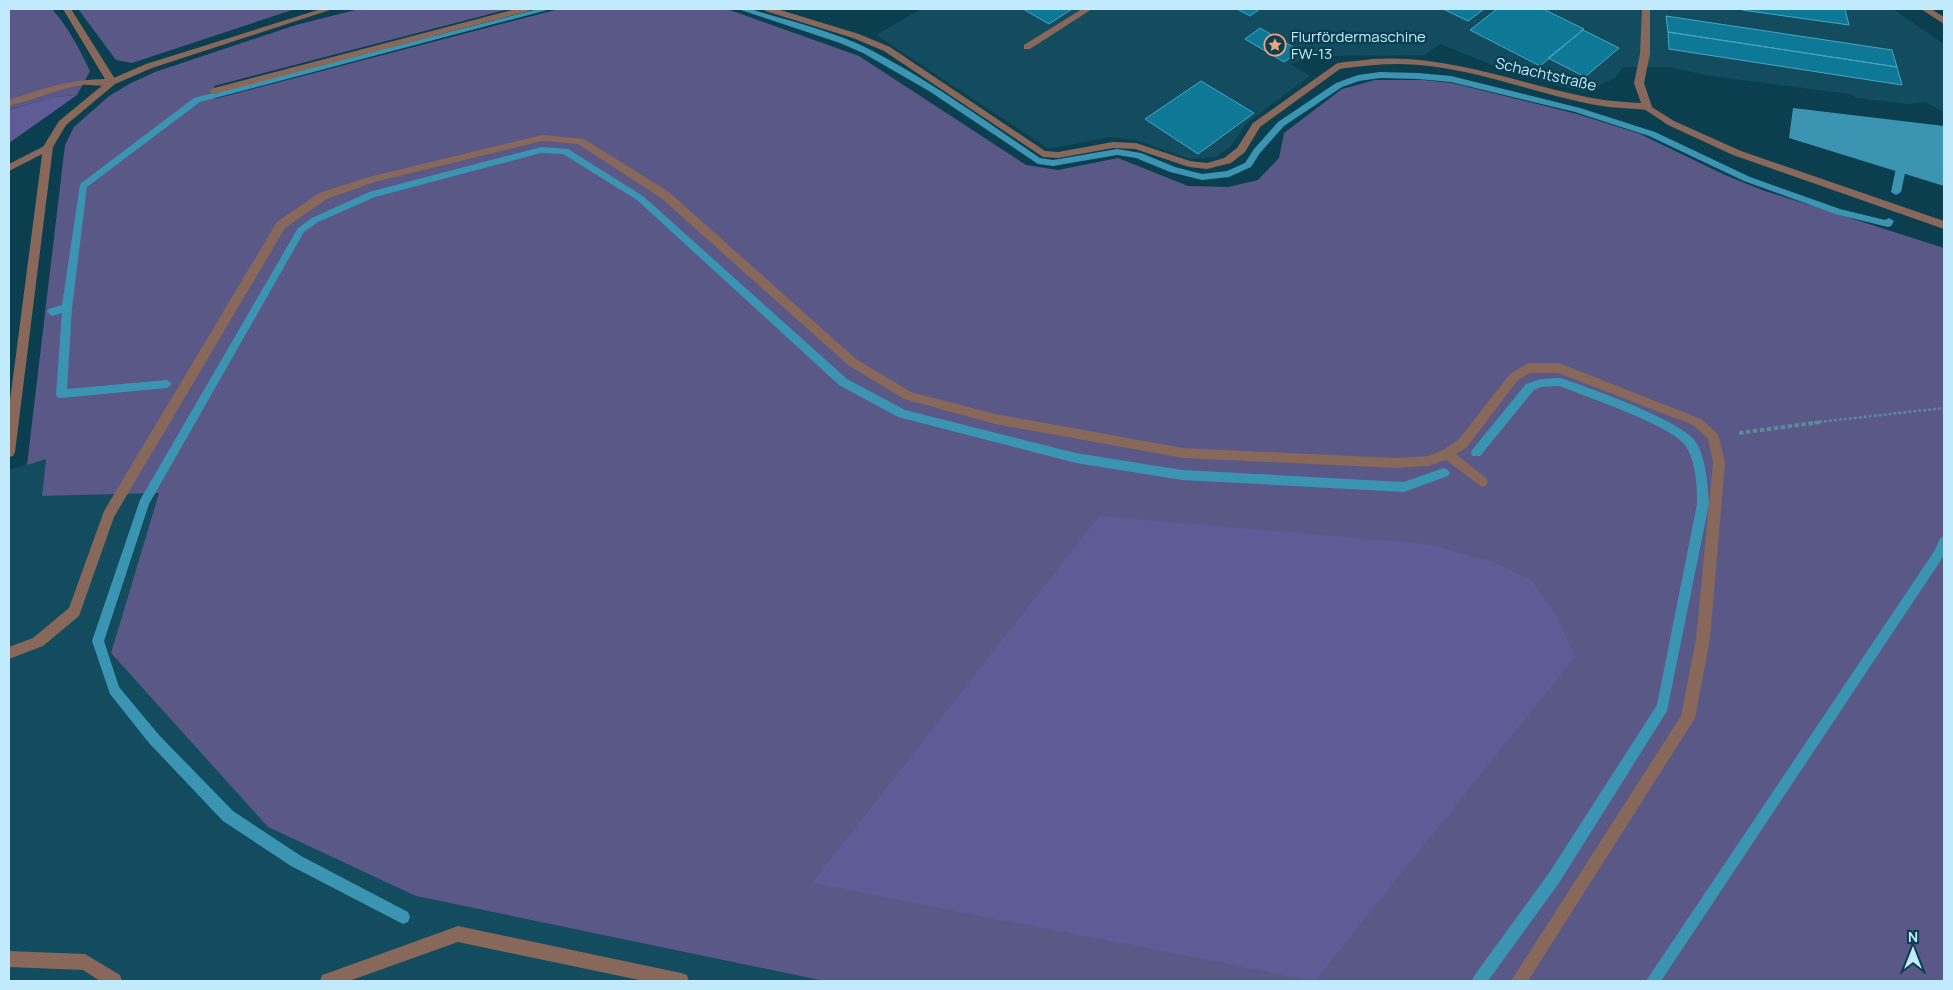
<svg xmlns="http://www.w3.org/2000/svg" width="1953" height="990" font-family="Manrope,sans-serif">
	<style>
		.built { fill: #124c5e }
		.green { fill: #595886 }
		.forest { fill: #5e5b97 }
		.water { fill: #3c94b3 }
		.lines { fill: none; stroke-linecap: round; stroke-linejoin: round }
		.stream { fill: #3c94b3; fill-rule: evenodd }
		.building { fill: #0e7897; stroke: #4aa4c5 }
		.path-far1 { stroke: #5a8a9b; stroke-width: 2.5; stroke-dasharray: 3 2; stroke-linecap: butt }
		.path { stroke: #5a8a9b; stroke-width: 4; stroke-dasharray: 4.5 2.5; stroke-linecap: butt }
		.service { fill: #87685b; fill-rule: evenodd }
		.minor { fill: #87685b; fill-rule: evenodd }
		.labels { text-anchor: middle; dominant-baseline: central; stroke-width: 4.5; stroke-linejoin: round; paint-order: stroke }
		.far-poi-label { font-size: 15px; fill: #c1ebfc; stroke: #0b3f4f; text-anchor: start }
		.far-street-label { font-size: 15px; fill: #c1ebfc; stroke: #0b3f4f }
	</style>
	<rect width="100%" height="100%" fill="#0b3f4f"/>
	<path class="built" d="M921,9h972l51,35v68l-19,-10 -17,2 -51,-6 -7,-4 -139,-18 -42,-9h-46l-8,11 -31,14 -72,-19 -72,-29 -15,11 -108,1 -26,8 19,12 -63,47 -17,24 -14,10 -26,2 -54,-19 -26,-3 -61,12 -173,-114z
		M46,458l-4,38 117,-3 -48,160 305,243 408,85h-815v-511z"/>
	<path class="green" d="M9,9h43c16,18 27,39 38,62l-13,24 -24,2 -44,13z
		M78,9h217l-163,54 -16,-3z
		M359,9h150l-295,77 1,13 344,-90h168l132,47 167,109 32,5 60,-12 70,28 40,1 30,-7 21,-22 5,-25 58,-44 33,-9h48l29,3 125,31 63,20 85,41 37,15 182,58v733h-1120l-408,-85 -148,-69 -157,-174 48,-160 -117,3 4,-37 -19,6 38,-320 9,-18 35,-31 22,-13 24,-11 141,-47z"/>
	<path class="forest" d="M77,95l-68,48v-33l44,-13z
		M1099,516l328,28 68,18 37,19 24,33 19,43 -260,324 -503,-98z"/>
	<path class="water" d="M1793,108l151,18v60l-155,-48z"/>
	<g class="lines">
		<path class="stream" d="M538,9h13l-351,93 -113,85 -15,121 -5,81 100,-9 5,4 -5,4 -106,10 -4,-1 -1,-3 6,-81 -10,3 -5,-4 1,-3 14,-4 18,-121 114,-86z
			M738,9h12c39,12 82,22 119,40 60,31 115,71 171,109l13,2 64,-11 24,4 34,14 27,7 25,-3 18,-8 9,-14 24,-27 58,-39 22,-8 22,-3 38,1 33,3 129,32 75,24 95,45 90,32 45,11 4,-2 5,3 -3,5 -3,1 -53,-13 -91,-33 -95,-45 -74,-24 -124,-30 -33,-3 -38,-1 -21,3 -17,6 -58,39 -24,27 -9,14 -22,10 -27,3 -32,-8 -34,-14 -19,-3 -64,11 -15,-2 -109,-73 -66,-38 -23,-10z
			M541,147l27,2 75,47 204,183 58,31 171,43 106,17 222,12 40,-14 4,2 2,3 -2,3 -44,16 -222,-12 -106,-17 -178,-46 -59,-32 -202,-185 -74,-46 -22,-1 -166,44 -57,25 -14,10 -155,272 -45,137 15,46 40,48 74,76 68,45 107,56 2,5 -2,5 -5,2 -112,-58 -68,-45 -74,-78 -39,-49 -18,-53 48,-141 158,-272 14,-10 57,-26z
			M1903,156l5,3 -7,33 -5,3 -5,-3 7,-33z
			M1560,378c26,8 122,43 135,63 11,15 13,45 14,63l-42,207 -108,172 -71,98h-16l2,-5 75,-103 108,-168 40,-201c0,-20 -1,-39 -10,-56 -10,-21 -103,-52 -128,-62l-18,1 -7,3 -54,66h-8l-1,-3 1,-3 54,-66 15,-5z
			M1944,537l-1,20 -282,424h-15l289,-431 5,-12z"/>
	</g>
	<path class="building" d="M1023,9h49l-23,15z
		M1237,9h23l-10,7z
		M1443,9h41l-16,12z
		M1497,9h46l41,20 -44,37 -70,-36z
		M1742,9h103l4,16 -107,-15z
		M1666,16l226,34 5,17 -229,-35z
		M1260,28l40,23 -16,11 -39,-23z
		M1583,30l36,18 -34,29 -37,-19z
		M1668,32l229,35 5,18 -233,-36z
		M1201,81l53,32 -56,41 -53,-35z"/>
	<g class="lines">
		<path class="path-far1" d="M1809,423l135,-15"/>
		<path class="path" d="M1739,433l82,-11"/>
		<path class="service" d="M63,9h8l46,73c-8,7 -25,2 -35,3 -25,4 -49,15 -73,21v-6c32,-11 62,-21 96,-21z
			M516,9h14l-1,2 -315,83 -5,-3 5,-3z
			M764,9h13l82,25 31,13 155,104 13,1 55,-10 23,1 54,18 17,2 17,-5 13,-10 16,-25 83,-59 3,-1 5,3 -84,61 -15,25 -14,11 -24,6 -18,-2 -54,-18 -22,-1 -55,10 -15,-1 -159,-106 -31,-13 -88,-27z
			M1082,9h10l-62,40h-6v-4z
			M1647,104l27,17 67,30 203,70v8l-211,-74 -65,-30 -24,-16v-4z
			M542,135l42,4 85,53 187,167 55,33 84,22 188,34 212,10 33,-2 15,-6 16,-11 51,-65 18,-11h31l142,56 17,15 7,29 -15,176 -15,79 -167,263h-17l170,-265 15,-77 17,-176 -5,-24 -15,-14 -135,-52h-28l-12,7 -51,67 -11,7 30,24 2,4 -2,4 -4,1 -36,-27 -17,6 -34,2 -212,-10 -188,-34 -91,-25 -56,-34 -187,-167 -83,-54 -36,-3 -167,41 -48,17 -42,29 -171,289 -35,99 -36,30 -34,13v-12l24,-9 36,-30 35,-97 173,-289 42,-29 50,-16z
			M48,144l4,1v4l-43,22v-7z
			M458,926l223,47 6,2 2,6h-45l-186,-39 -109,39h-29l2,-6 6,-2z
			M9,951l76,3 35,21 2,6h-22l-17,-11 -74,-3z"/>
		<path class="minor" d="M321,9h12l-181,59 -37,16 -49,41 -13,22 -38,305 -2,4 -4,1v-49l34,-261 16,-26 50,-41 37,-16z
			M1642,9h8v45l-6,29 8,24 -5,3c-19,-2 -38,-2 -57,-6 -63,-13 -125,-39 -190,-40 -21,0 -41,2 -61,5l-5,-3c5,-5 15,-4 22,-5 80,-12 158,22 236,37 16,3 32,4 49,5l-7,-20 6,-29z
			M1921,9h10l13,8v7z"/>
	</g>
	<defs>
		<g id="sight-ring" transform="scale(1.125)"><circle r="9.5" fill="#0b3f4f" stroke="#f1a17d" stroke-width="1.5"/><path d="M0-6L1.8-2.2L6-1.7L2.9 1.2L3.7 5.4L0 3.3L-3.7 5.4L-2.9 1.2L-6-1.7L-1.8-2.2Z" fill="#f1a17d"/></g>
	</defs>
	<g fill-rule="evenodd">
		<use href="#sight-ring" x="1275" y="45"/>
	</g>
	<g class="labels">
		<g class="far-poi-label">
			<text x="1291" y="36">Flurfördermaschine<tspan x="1291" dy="17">FW-13</tspan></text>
		</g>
		<g class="far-street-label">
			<text transform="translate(1546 74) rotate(13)">Schachtstraße</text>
		</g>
	</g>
	<rect width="1953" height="990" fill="none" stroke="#c1ebfc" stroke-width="20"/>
	<g transform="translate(1913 950)" stroke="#0b3f4f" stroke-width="4" paint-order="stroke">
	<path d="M0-4L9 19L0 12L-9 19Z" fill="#c1ebfc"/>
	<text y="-8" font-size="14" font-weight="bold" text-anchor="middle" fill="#c1ebfc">N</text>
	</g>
</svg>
